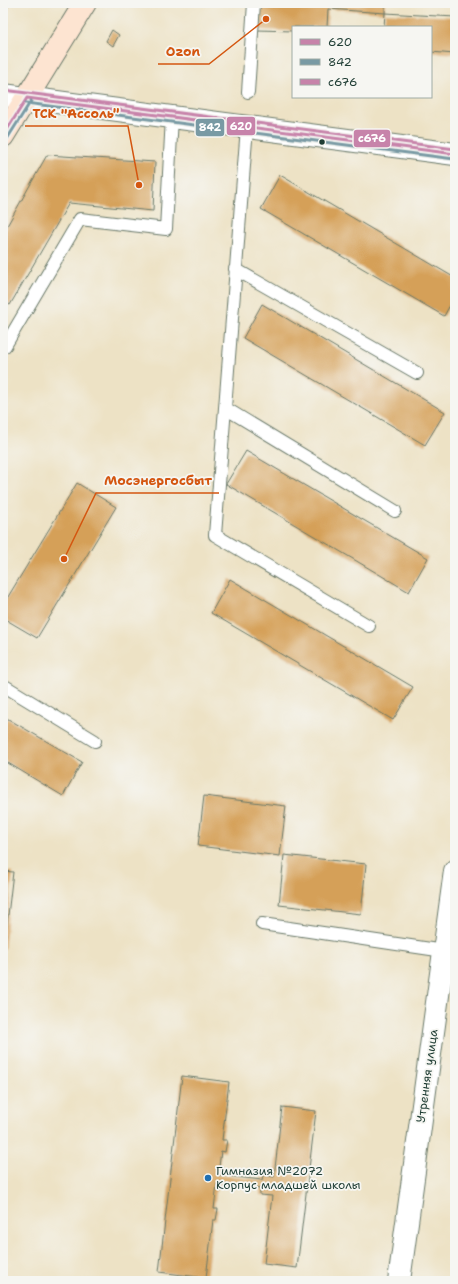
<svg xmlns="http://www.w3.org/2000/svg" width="458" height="1284" font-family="'Shantell Sans',sans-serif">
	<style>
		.building { fill: #d5a059 }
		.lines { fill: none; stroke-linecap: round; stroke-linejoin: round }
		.service-casing { stroke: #677767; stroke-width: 14 }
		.minor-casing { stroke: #677767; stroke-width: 24 }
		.tertiary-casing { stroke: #677767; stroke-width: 24 }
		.secondary-casing { stroke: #677767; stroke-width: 24 }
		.service { stroke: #fff; stroke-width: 12 }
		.minor { stroke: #fff; stroke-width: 22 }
		.tertiary { stroke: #fff; stroke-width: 22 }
		.secondary { stroke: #fde4d1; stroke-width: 22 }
		.bus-1-casing { stroke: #f6f6f2; stroke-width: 6 }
		.bus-2-casing { stroke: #f6f6f2; stroke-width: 6 }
		.bus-3-casing { stroke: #f6f6f2; stroke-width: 6 }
		.bus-1 { stroke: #c783aa; stroke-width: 3 }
		.bus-2 { stroke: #799aa4; stroke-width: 3 }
		.bus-3 { stroke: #c783aa; stroke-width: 3 }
		.bus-dot { fill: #1f3d34; stroke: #f6f6f2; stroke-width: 1.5 }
		.poi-dot { fill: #1f6fb2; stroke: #f6f6f2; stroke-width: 1.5 }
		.labels { text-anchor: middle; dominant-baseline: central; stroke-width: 3.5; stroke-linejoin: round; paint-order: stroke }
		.street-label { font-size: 12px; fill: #1f3d34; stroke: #f6f6f2 }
		.poi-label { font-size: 12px; fill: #1f3d34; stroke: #f6f6f2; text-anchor: start }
		.leader { fill: none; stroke: #d45610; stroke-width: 1.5 }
		.callout-dot { fill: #d45610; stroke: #f6f6f2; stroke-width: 1.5 }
		.callout-label { font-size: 13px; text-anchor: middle; font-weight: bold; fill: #d45610; stroke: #f6f6f2; stroke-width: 3.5; stroke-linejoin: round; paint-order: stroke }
		.line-badge { stroke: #f6f6f2; stroke-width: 1.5 }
		.badge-label { font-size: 11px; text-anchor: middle; font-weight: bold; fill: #fff }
	</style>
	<rect width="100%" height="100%" fill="#f6f6f2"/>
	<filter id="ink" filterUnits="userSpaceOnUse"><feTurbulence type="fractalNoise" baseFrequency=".025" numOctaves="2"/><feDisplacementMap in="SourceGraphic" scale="8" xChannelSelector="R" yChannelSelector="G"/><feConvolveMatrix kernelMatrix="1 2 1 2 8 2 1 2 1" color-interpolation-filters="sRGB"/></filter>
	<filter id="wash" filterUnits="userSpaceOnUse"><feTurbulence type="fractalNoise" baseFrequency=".012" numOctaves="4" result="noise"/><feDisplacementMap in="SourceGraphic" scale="16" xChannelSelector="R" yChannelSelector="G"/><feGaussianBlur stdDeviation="0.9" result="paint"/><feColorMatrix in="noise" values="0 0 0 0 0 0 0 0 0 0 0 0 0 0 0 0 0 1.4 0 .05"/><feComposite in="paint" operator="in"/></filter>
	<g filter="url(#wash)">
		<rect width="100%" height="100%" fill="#ede2c5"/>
		<g id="blocks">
			<path class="building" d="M3,3h7l-7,12z
				M260,3h125v10l-57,-4 -1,18h-34v4l-35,-1z
				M385,13l70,4v37l-24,-2v-25h-47z
				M112,30l7,5 -6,11 -7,-5z
				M47,155l108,7 -2,49 -84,-8 -59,102 -7,-4v-68z
				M280,175l175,103v18l-11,20 -183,-107z
				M262,304l183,108 -20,33 -182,-107z
				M246,451l182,107 -19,34 -183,-108z
				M77,483l39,24 -79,131 -34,-20v-13z
				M230,579l183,108 -20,33 -182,-107z
				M3,716l79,46 -19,34 -60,-36z
				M204,796l82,10 -6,50 -82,-10z
				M284,855l82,9 -5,50 -82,-9z
				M3,871l10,1 -9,78h-1z
				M182,1076l47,6 -7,58h5l-2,12 -4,-1 -3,24 44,5 1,-5 11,2 8,-70 34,4 -19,157 -33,-4 8,-68 -12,-1v-6l-43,-5 -3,25h4l-2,11h-3l-7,58 -47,-6z"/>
		</g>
	</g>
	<g filter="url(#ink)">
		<use href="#blocks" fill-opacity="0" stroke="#677767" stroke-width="1"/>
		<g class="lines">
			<g class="service-casing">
				<path id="service" d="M248,92l6,-89
					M247,127l-22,281 170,103
					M235,269l182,104
					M3,345l2,1 75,-127 86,10 6,-112
					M225,408l-10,127 154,91
					M3,685l92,56
					M262,924l182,27"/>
			</g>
			<g class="minor-casing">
				<path id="minor" d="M399,1281l56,-410"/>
			</g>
			<g class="tertiary-casing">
				<path id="tertiary" d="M3,95l452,59"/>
			</g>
			<g class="secondary-casing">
				<path id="secondary" d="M3,136l82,-133"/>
			</g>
			<use href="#service" class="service"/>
			<use href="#minor" class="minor"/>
			<use href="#tertiary" class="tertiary"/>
			<use href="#secondary" class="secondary"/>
			<g class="bus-1-casing">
				<path id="bus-1" d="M27,98l428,56
					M3,136l24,-38"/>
			</g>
			<g class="bus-2-casing">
				<path id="bus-2" d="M26,103l428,56
					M7,139l24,-38"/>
			</g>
			<g class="bus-3-casing">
				<path id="bus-3" d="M4,90l451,59"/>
			</g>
			<use href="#bus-1" class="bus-1"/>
			<use href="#bus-2" class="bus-2"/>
			<use href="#bus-3" class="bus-3"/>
		</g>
	</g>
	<circle class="bus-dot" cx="322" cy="142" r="3.5"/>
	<circle class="poi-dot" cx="208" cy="1178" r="4"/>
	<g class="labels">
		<g class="street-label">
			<text transform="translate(427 1076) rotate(-82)">Утренняя улица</text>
		</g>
		<g class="poi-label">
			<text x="216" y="1171">Гимназия №2072<tspan x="216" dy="14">Корпус младшей школы</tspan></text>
		</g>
	</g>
	<path class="leader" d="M266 19L209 64H158M139 185L128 126H25M64 559L96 493H219"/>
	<g class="callout-dot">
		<circle cx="266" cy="19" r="4"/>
		<circle cx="139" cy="185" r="4"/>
		<circle cx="64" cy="559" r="4"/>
	</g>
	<g class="callout-label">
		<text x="183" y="56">Ozon</text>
		<text x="76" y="118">ТСК "Ассоль"</text>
		<text x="158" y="485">Мосэнергосбыт</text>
	</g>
	<g class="line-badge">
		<rect x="226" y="116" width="30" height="20" rx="4" fill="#c783aa"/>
		<rect x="195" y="118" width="30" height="19" rx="4" fill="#799aa4"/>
		<rect x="353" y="129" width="38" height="19" rx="4" fill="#c783aa"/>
	</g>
	<g class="badge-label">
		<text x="241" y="130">620</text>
		<text x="210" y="131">842</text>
		<text x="372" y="142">с676</text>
	</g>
	<rect width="458" height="1284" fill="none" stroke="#f6f6f2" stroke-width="16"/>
	<rect x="292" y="26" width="140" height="72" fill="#f6f6f2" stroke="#a0aca6"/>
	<rect x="300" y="39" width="20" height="6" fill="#c783aa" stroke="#a0aca6"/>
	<text x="328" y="46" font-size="12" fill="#1f3d34">620</text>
	<rect x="300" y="59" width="20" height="6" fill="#799aa4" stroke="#a0aca6"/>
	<text x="328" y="66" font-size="12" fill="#1f3d34">842</text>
	<rect x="300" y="79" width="20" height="6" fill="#c783aa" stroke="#a0aca6"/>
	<text x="328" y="86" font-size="12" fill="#1f3d34">с676</text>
</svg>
